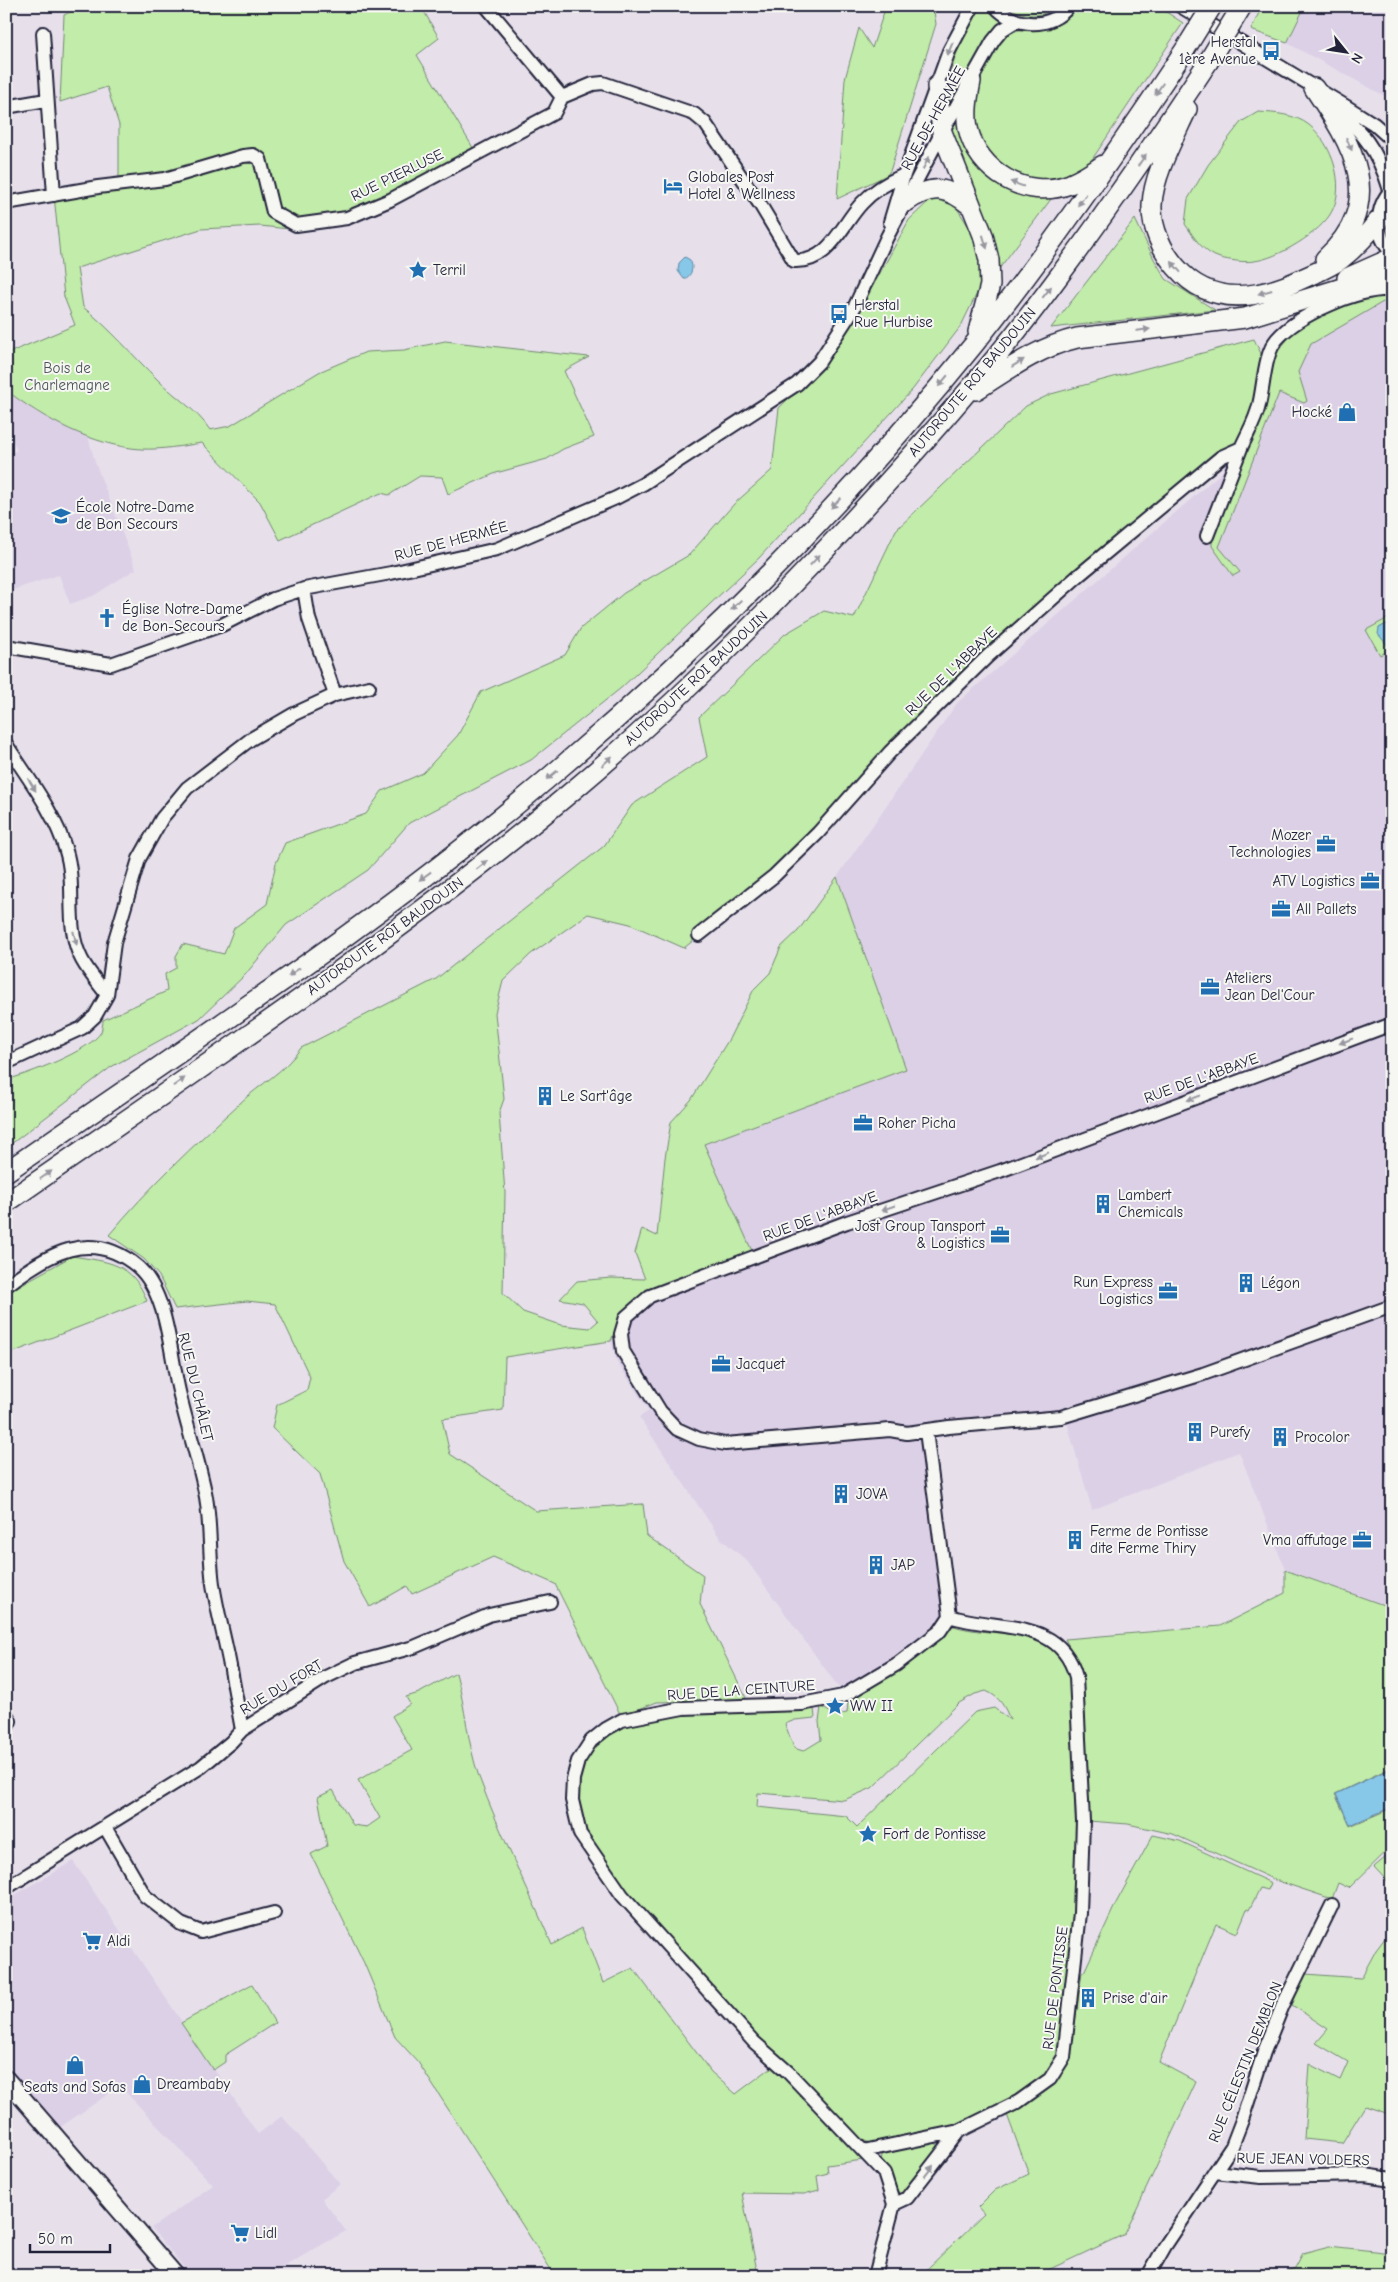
<svg xmlns="http://www.w3.org/2000/svg" width="1398" height="2282" font-family="'Comic Neue',sans-serif">
	<style>
		.built { fill: #dcd0e6 }
		.green { fill: #c1eca9; stroke: #728772; fill-rule: evenodd }
		.water { fill: #87c7e8; stroke: #5f85a3 }
		.lines { fill: none; stroke-linecap: round; stroke-linejoin: round }
		.minor-casing { stroke: #22223b; stroke-width: 16 }
		.major-casing { stroke: #22223b; stroke-width: 20 }
		.highway-casing { stroke: #22223b; stroke-width: 22 }
		.minor { stroke: #f6f6f2; stroke-width: 12 }
		.major { stroke: #f6f6f2; stroke-width: 16 }
		.highway { stroke: #f6f6f2; stroke-width: 19 }
		.highway-bridge-casing { stroke: #22223b; stroke-width: 22; stroke-linecap: butt }
		.highway-bridge { stroke: #f6f6f2; stroke-width: 19 }
		.oneway { fill: #9797a0 }
		.labels { text-anchor: middle; dominant-baseline: central; stroke-width: 4; stroke-linejoin: round; paint-order: stroke }
		.poi-label { font-size: 15px; fill: #22223b; stroke: #f6f6f2; text-anchor: start }
		.street-label { font-size: 15px; fill: #22223b; stroke: #f6f6f2 }
		.park-label { font-size: 15px; fill: #4a5456; stroke: #f6f6f2 }
	</style>
	<rect width="100%" height="100%" fill="#e7e0eb"/>
	<filter id="ink" filterUnits="userSpaceOnUse"><feTurbulence type="fractalNoise" baseFrequency=".02" numOctaves="2"/><feDisplacementMap in="SourceGraphic" scale="10" xChannelSelector="R" yChannelSelector="G"/><feConvolveMatrix kernelMatrix="1 2 1 2 8 2 1 2 1" color-interpolation-filters="sRGB"/></filter>
	<g filter="url(#ink)">
		<path class="built" d="M1305,6h87v94l-105,-57z
			M1392,294v1314l-107,-39 -46,-117 -147,58 -25,-87 -147,14 24,180 -48,40 -52,38 -97,-134 -27,-23 -81,-121 10,-6 -32,-49 -6,-21 4,-13 17,-26 14,-10 58,-148 202,-75 -69,-192 120,-174 265,-231 34,-67 11,-62z
			M7,391l29,21 52,24 7,26 41,107 -43,27 -23,8 -11,-29 -53,17v-137l11,-5 -11,-24z
			M73,1861l185,273 24,-18 58,68 -18,15 24,32 -78,45h-77l-40,-48 62,-43 -93,-99 -61,42 -53,-62v-166z"/>
		<path class="green" d="M82,6h339l18,32 -22,17 58,96 -128,67 -51,7 -7,4 -29,-3 -59,3 -124,39 6,39c28,22 49,48 75,73 18,18 38,29 52,50l20,-4 89,-54 47,-20 38,-2 41,-9 144,16 -25,14 30,66 -31,12 -16,10 -51,14 -48,21 -6,-17 -22,-1 -31,19 -8,-2 -101,47 -20,-38 -58,-59c-20,3 -41,7 -61,6 -47,-3 -98,-30 -135,-59v-36l69,-29 -11,-28 -10,-102 65,-11v-59l-12,-38 -47,15 4,-87z
			M886,6h47l3,18 -46,147 -3,4 -50,24 8,-120 14,-51 13,20z
			M980,6h8l15,16c-23,25 -40,58 -56,89 -2,-36 14,-75 33,-105z
			M1007,6h51c-17,13 -34,11 -51,0z
			M1078,6h79l26,17 -94,141 -19,15 -21,5 -33,-6 -35,-30 -9,-40 5,-23 18,-37 11,-13 12,-5 32,-1z
			M1262,6h43l-18,37 -36,-13z
			M959,110c6,30 15,68 48,79 14,4 32,4 47,6l-55,74 -44,-120 -8,-15z
			M1258,112c17,1 37,2 51,13 23,18 37,60 23,86 -10,21 -55,48 -78,50 -9,2 -26,-1 -34,-3 -17,-5 -26,-21 -35,-34l3,-25 20,-34 33,-43z
			M931,199l22,3 23,36 6,45 -21,43 -48,63 -154,169 -138,130 -90,72 -122,63 -41,47 -82,55 -41,50 -46,44 -88,48 -105,81v-68c22,-6 84,-29 95,-48 1,-3 2,-9 2,-12l64,-29 -2,-17 11,-6v-12l7,-12 41,10 10,-26 33,-24 9,-41 9,-20 81,-29 16,-23 41,-18 35,-38 23,-43 84,-37 16,-27 43,-35 65,-38 45,-51 38,-34 7,-62 50,-50 44,-72 36,-66z
			M1135,219l19,40 12,20 49,31 -164,18z
			M1380,296l12,1v10l-9,-5 -72,42 -13,28 9,29 -3,2 -25,-10 -60,154 21,25 -7,4 -21,-30v-6l53,-135 5,-36 7,-17 20,-24 12,-8 45,-19z
			M1254,339l10,21 -8,45 -23,46 -245,205 -214,220 -90,72 -54,-24 -42,-10 -57,40 -28,27 -8,32 9,86 -5,14 6,80 -2,100 20,19 38,13 29,3 8,-7 -15,-18 -23,-4 17,-18 34,-3 34,1 -10,-26 7,-24 15,7 8,-78 6,-36 20,-22 38,-61 25,-50 16,-16 11,-26 17,-16 39,-54 69,192 -202,75 48,107 -106,41c-18,13 -28,27 -35,49l-106,16 -2,53 -61,9 8,35 86,57 107,-7 4,32 56,39 -3,29 47,96 -90,2 -36,14 -66,-132 -62,-27 -81,37 -5,-8 -37,21 -26,-46 -24,-87 -48,-46 5,-23 30,-15 3,-13 -35,-73 -28,-3 -72,8 -16,-33 -15,-17 -35,-24c39,-47 85,-90 130,-131 22,-21 43,-30 62,-56l135,-69 168,-133 28,-41 75,-48 -8,-40 86,-83 39,-23 30,7 42,-88 130,-124 25,-12z
			M1392,616v5l-13,7 9,18 4,-2v5l-12,6 -14,-25z
			M72,1256c37,6 60,6 75,45l-141,54v-62z
			M1285,1570l107,38v159l-57,27 15,32 42,-18v38l-43,42 -11,-5 -6,16 -57,-19 -102,-46 -45,-10 -40,-3 -5,-145 -2,-8 -16,-29 155,-13 65,-33z
			M954,1626c37,12 90,-1 112,39 3,5 3,13 4,19l8,200 -19,171 -10,20 -34,26 -57,28 -86,15 -14,-6 -99,-96 -129,-143 -44,-64 -9,-27v-32l17,-33 38,-23 45,-8 137,-3 1,9 -20,2 -10,4 9,24 9,3 18,-11 -2,-18 2,-15 14,8 12,-2 1,-11 54,-36 47,-39zM986,1691c14,6 19,16 24,29l-16,-12 -19,4 -118,115 -11,-11 -89,-9 1,-14 86,7 28,-12 87,-85 16,-9z
			M456,1673c10,36 11,69 23,104 21,57 49,112 73,168l30,-17 21,55 30,-15 78,104 25,22 36,-27 30,28 61,65 -36,5 1,8 -11,3 2,14 -15,4 -62,-1 16,83h-203l-137,-214 -23,-25 -31,-74 -53,-109 16,-8 -9,-49 15,-7 20,35 14,2 13,-9 -22,-38 54,-30 -20,-34 18,-12 -4,-7 13,-4z
			M1153,1835l27,6 91,42 -3,7 -8,-2 -11,22 -2,-1 -10,24 -21,-9 -57,138 37,20 -71,152 -90,42h-22l-30,-8 -1,8h-56v-6l58,-56 -6,-7 17,-17 34,-16 -23,-62 58,-43 8,-24 10,-73h2l32,-69z
			M1392,1852v34l-18,-19z
			M1392,1929v186l-27,-9 -23,37 -38,-4 5,-75 31,16 8,-18 -32,-19 12,-14 -36,-24 13,-31 56,4 15,-28z
			M252,1984l23,39 -50,32v7l-12,8 -32,-47z
			M933,2141l7,6 -32,46 -8,2 -19,-34 1,-6z
			M1329,2246l63,7v23h-116l19,-8 8,-15z"/>
		<path class="water" d="M685,257l5,3c4,7 2,16 -6,19l-6,-8 1,-8z
			M1392,621v23l-4,2 -10,-12 1,-6z
			M1392,1768v39l-42,18 -14,-31z"/>
		<g class="lines">
			<g class="minor-casing">
				<path id="minor" d="M486,6l76,91
					M995,6c19,22 56,24 74,0
					M1180,6l167,101 27,17 18,16
					M43,33l11,162
					M562,97l31,-13 10,-1 91,31 11,9 56,83 33,55c36,2 47,-36 68,-58 11,-12 26,-21 42,-28
					M1330,103c32,28 48,47 60,87
					M6,107l40,-7
					M1392,189c-17,18 -18,46 0,64
					M6,203l92,-16 67,-8 78,-23 10,-1 7,4 13,53 23,13 51,-7 43,-18 164,-87 8,-16
					M890,222l14,-47 45,-124 24,-45
					M1207,536l34,-88
					M304,589l5,30 26,76
					M6,646l105,18 111,-39 51,-26 31,-10 87,-16 106,-24 119,-51 27,-14 154,-100 22,-22 35,-54 33,-71 55,-105 51,-91 9,-11 14,-9
					M6,744c21,33 49,68 60,107 11,35 -2,76 16,109 7,13 17,24 25,35
					M699,935l75,-59 44,-43 72,-81 98,-96 90,-80 143,-119 20,-9c6,-14 15,-28 18,-43 5,-19 5,-51 18,-66 22,-25 82,-51 115,-49
					M1392,1024l-392,147 -153,51 -197,74 -24,21 -5,17 2,17 37,60 17,18 22,10 26,5 165,-14 17,3 42,-6 112,-10 142,-43 189,-68
					M6,1063l76,-35 13,-12 12,-21 7,-52 25,-84 23,-41 25,-30 64,-49 43,-25 41,-19 34,-8
					M6,1286c41,-32 85,-59 132,-19 29,26 32,84 40,120 8,37 21,73 28,110 5,29 3,58 7,87 4,27 12,55 17,82
					M926,1431l24,185
					M231,1670l11,60
					M6,1714l4,7 -4,8
					M105,1827l40,69 36,28 20,8 73,-19
					M6,1888l195,-121 30,-25 11,-12 84,-53 29,-14 59,-16 75,-32 61,-13
					M863,2151l96,-20 59,-29 32,-23 14,-22 16,-144 3,-92 -7,-144c-16,-61 -80,-45 -126,-61
					M1215,2172l46,5 104,-2 27,4
					M894,2204l13,-6 52,-67
					M875,2276l19,-72 -10,-31 -96,-101 -34,-30 -132,-147 -42,-61 -8,-34 1,-21 5,-18 13,-20 15,-12 16,-9 61,-12 119,-4 41,-8 54,-32 43,-33 10,-15
					M1148,2276l17,-30 67,-100 10,-26 22,-68 19,-47 49,-100"/>
			</g>
			<g class="major-casing">
				<path id="major" d="M6,2079l170,197"/>
			</g>
			<g class="highway-casing">
				<path id="highway" d="M971,81c-3,16 -6,31 -3,47 9,43 58,73 102,56 12,-5 23,-12 33,-19
					M937,86l5,46 41,103 6,25 1,25 -12,47
					M1314,88c39,58 74,113 11,171
					M1187,109c-12,27 -34,66 -35,96 -1,22 10,46 24,62 35,41 84,32 128,11 13,-6 26,-11 37,-19 14,-11 26,-24 37,-38
					M906,202c25,-18 41,-16 65,4
					M1347,278l45,-20
					M976,390c33,-21 63,-43 101,-52l168,-20 116,-36 31,-2
					M6,1172c187,-130 381,-255 554,-404 150,-128 291,-271 415,-425 75,-94 144,-194 211,-295
					M6,1203c193,-134 390,-264 570,-415 94,-79 182,-166 266,-256 76,-82 151,-166 217,-256 52,-70 101,-141 149,-214"/>
			</g>
			<use href="#minor" class="minor"/>
			<use href="#major" class="major"/>
			<use href="#highway" class="highway"/>
			<g class="highway-bridge-casing">
				<path id="highway-bridge" d="M1186,48l26,-42
					M1208,62l34,-56"/>
			</g>
			<use href="#highway-bridge" class="highway-bridge"/>
		</g>
		<defs><path id="oneway-solid" d="M-6-.8H1V-3.2L6.5 0L1 3.2V.8H-6Z" transform="scale(1.25)"/></defs>
		<g class="oneway">
			<use href="#oneway-solid" transform="translate(950 49) rotate(112)"/>
			<use href="#oneway-solid" transform="translate(1159 89) rotate(124)"/>
			<use href="#oneway-solid" transform="translate(1349 144) rotate(66)"/>
			<use href="#oneway-solid" transform="translate(1142 160) rotate(-55)"/>
			<use href="#oneway-solid" transform="translate(926 163) rotate(-63)"/>
			<use href="#oneway-solid" transform="translate(1017 184) rotate(-160)"/>
			<use href="#oneway-solid" transform="translate(1082 200) rotate(126)"/>
			<use href="#oneway-solid" transform="translate(985 242) rotate(73)"/>
			<use href="#oneway-solid" transform="translate(1176 267) rotate(-131)"/>
			<use href="#oneway-solid" transform="translate(1047 292) rotate(-52)"/>
			<use href="#oneway-solid" transform="translate(1265 292) rotate(164)"/>
			<use href="#oneway-solid" transform="translate(1143 330) rotate(-7)"/>
			<use href="#oneway-solid" transform="translate(1018 363) rotate(-31)"/>
			<use href="#oneway-solid" transform="translate(943 381) rotate(130)"/>
			<use href="#oneway-solid" transform="translate(836 503) rotate(134)"/>
			<use href="#oneway-solid" transform="translate(815 560) rotate(-47)"/>
			<use href="#oneway-solid" transform="translate(736 605) rotate(135)"/>
			<use href="#oneway-solid" transform="translate(607 761) rotate(-42)"/>
			<use href="#oneway-solid" transform="translate(552 775) rotate(141)"/>
			<use href="#oneway-solid" transform="translate(32 785) rotate(58)"/>
			<use href="#oneway-solid" transform="translate(482 865) rotate(-39)"/>
			<use href="#oneway-solid" transform="translate(425 876) rotate(144)"/>
			<use href="#oneway-solid" transform="translate(75 938) rotate(76)"/>
			<use href="#oneway-solid" transform="translate(294 972) rotate(145)"/>
			<use href="#oneway-solid" transform="translate(1346 1041) rotate(159)"/>
			<use href="#oneway-solid" transform="translate(179 1082) rotate(-35)"/>
			<use href="#oneway-solid" transform="translate(1194 1098) rotate(160)"/>
			<use href="#oneway-solid" transform="translate(1042 1155) rotate(159)"/>
			<use href="#oneway-solid" transform="translate(46 1175) rotate(-35)"/>
			<use href="#oneway-solid" transform="translate(888 1208) rotate(161)"/>
			<use href="#oneway-solid" transform="translate(929 2171) rotate(-52)"/>
		</g>
	</g>
	<defs>
		<g id="bus-bare" transform="scale(1.5)"><path d="M-5-6H5V4H4V6H2V4H-2V6H-4V4H-5ZM-3.5-4V0h7V-4ZM-3.5 1.2v1.5H-2V1.2ZM2 1.2v1.5H3.5V1.2Z" fill="#1f6fb2" stroke="#f6f6f2" stroke-width="2.5" paint-order="stroke"/></g>
		<g id="hotel-bare" transform="scale(1.5)"><path d="M-6-4.5h1.5V1H6V5H4.5V3h-9V5H-6ZM-4 0a1.8 1.8 0 1 1 3.6 0ZM.5 0V-2.5h3Q6-2.5 6 0Z" fill="#1f6fb2" stroke="#f6f6f2" stroke-width="2.5" paint-order="stroke"/></g>
		<g id="sight-bare" transform="scale(1.5)"><path d="M0-6L1.8-2.2L6-1.7L2.9 1.2L3.7 5.4L0 3.3L-3.7 5.4L-2.9 1.2L-6-1.7L-1.8-2.2Z" fill="#1f6fb2" stroke="#f6f6f2" stroke-width="2.5" paint-order="stroke"/></g>
		<g id="shop-bare" transform="scale(1.5)"><path d="M-5-2.5h2.3a2.7 3.5 0 0 1 5.4 0H5L5.5 6h-11ZM-1.5-2.5h3a1.5 2.3 0 0 0-3 0Z" fill="#1f6fb2" stroke="#f6f6f2" stroke-width="2.5" paint-order="stroke"/></g>
		<g id="school-bare" transform="scale(1.5)"><path d="M0-5L7-2L0 1L-7-2ZM-4 1L0 2.5L4 1V4Q0 6-4 4Z" fill="#1f6fb2" stroke="#f6f6f2" stroke-width="2.5" paint-order="stroke"/></g>
		<g id="church-bare" transform="scale(1.5)"><path d="M-1.2-6h2.4v3.5h3.3v2.4h-3.3V6h-2.4V-.1h-3.3v-2.4h3.3Z" fill="#1f6fb2" stroke="#f6f6f2" stroke-width="2.5" paint-order="stroke"/></g>
		<g id="office-bare" transform="scale(1.5)"><path d="M-6-3h4V-5.5h4V-3h4V5H-6ZM-1-4.5V-3h2v-1.5ZM-6 0V1H6V0Z" fill="#1f6fb2" stroke="#f6f6f2" stroke-width="2.5" paint-order="stroke"/></g>
		<g id="building-bare" transform="scale(1.5)"><path d="M-4-6H4V6H1V3H-1V6H-4ZM-2.5-4.3h1.7v1.8h-1.7ZM.8-4.3h1.7v1.8H.8ZM-2.5-1h1.7V.8h-1.7ZM.8-1h1.7V.8H.8Z" fill="#1f6fb2" stroke="#f6f6f2" stroke-width="2.5" paint-order="stroke"/></g>
		<g id="supermarket-bare" transform="scale(1.5)"><path d="M-6-5.5h2.5l.6 2H6L4.5 2H-2.5L-4.4-4H-6ZM-1.5 3.2a1.3 1.3 0 1 0 .1 0ZM3 3.2a1.3 1.3 0 1 0 .1 0Z" fill="#1f6fb2" stroke="#f6f6f2" stroke-width="2.5" paint-order="stroke"/></g>
	</defs>
	<g fill-rule="evenodd">
		<use href="#bus-bare" x="1271" y="51"/>
		<use href="#hotel-bare" x="673" y="186"/>
		<use href="#sight-bare" x="418" y="270"/>
		<use href="#bus-bare" x="839" y="314"/>
		<use href="#shop-bare" x="1347" y="412"/>
		<use href="#school-bare" x="61" y="516"/>
		<use href="#church-bare" x="107" y="618"/>
		<use href="#office-bare" x="1326" y="844"/>
		<use href="#office-bare" x="1370" y="881"/>
		<use href="#office-bare" x="1281" y="909"/>
		<use href="#office-bare" x="1210" y="987"/>
		<use href="#building-bare" x="545" y="1096"/>
		<use href="#office-bare" x="863" y="1123"/>
		<use href="#building-bare" x="1103" y="1204"/>
		<use href="#office-bare" x="1000" y="1235"/>
		<use href="#building-bare" x="1246" y="1283"/>
		<use href="#office-bare" x="1168" y="1291"/>
		<use href="#office-bare" x="721" y="1364"/>
		<use href="#building-bare" x="1195" y="1432"/>
		<use href="#building-bare" x="1280" y="1437"/>
		<use href="#building-bare" x="841" y="1494"/>
		<use href="#building-bare" x="1075" y="1540"/>
		<use href="#office-bare" x="1362" y="1540"/>
		<use href="#building-bare" x="876" y="1565"/>
		<use href="#sight-bare" x="835" y="1706"/>
		<use href="#sight-bare" x="868" y="1834"/>
		<use href="#supermarket-bare" x="92" y="1941"/>
		<use href="#building-bare" x="1088" y="1998"/>
		<use href="#shop-bare" x="75" y="2065"/>
		<use href="#shop-bare" x="142" y="2084"/>
		<use href="#supermarket-bare" x="240" y="2233"/>
	</g>
	<g class="labels">
		<g class="poi-label">
			<text x="1256" y="42" text-anchor="end">Herstal<tspan x="1256" dy="17">1ère Avenue</tspan></text>
			<text x="688" y="177">Globales Post<tspan x="688" dy="17">Hotel &amp; Wellness</tspan></text>
			<text x="433" y="270">Terril</text>
			<text x="854" y="305">Herstal<tspan x="854" dy="17">Rue Hurbise</tspan></text>
			<text x="1332" y="412" text-anchor="end">Hocké</text>
			<text x="76" y="507">École Notre-Dame<tspan x="76" dy="17">de Bon Secours</tspan></text>
			<text x="122" y="609">Église Notre-Dame<tspan x="122" dy="17">de Bon-Secours</tspan></text>
			<text x="1311" y="835" text-anchor="end">Mozer<tspan x="1311" dy="17">Technologies</tspan></text>
			<text x="1355" y="881" text-anchor="end">ATV Logistics</text>
			<text x="1296" y="909">All Pallets</text>
			<text x="1225" y="978">Ateliers<tspan x="1225" dy="17">Jean Del'Cour</tspan></text>
			<text x="560" y="1096">Le Sart'âge</text>
			<text x="878" y="1123">Roher Picha</text>
			<text x="1118" y="1195">Lambert<tspan x="1118" dy="17">Chemicals</tspan></text>
			<text x="985" y="1226" text-anchor="end">Jost Group Tansport<tspan x="985" dy="17">&amp; Logistics</tspan></text>
			<text x="1153" y="1282" text-anchor="end">Run Express<tspan x="1153" dy="17">Logistics</tspan></text>
			<text x="1261" y="1283">Légon</text>
			<text x="736" y="1364">Jacquet</text>
			<text x="1210" y="1432">Purefy</text>
			<text x="1295" y="1437">Procolor</text>
			<text x="856" y="1494">JOVA</text>
			<text x="1090" y="1531">Ferme de Pontisse<tspan x="1090" dy="17">dite Ferme Thiry</tspan></text>
			<text x="1347" y="1540" text-anchor="end">Vma affutage</text>
			<text x="891" y="1565">JAP</text>
			<text x="850" y="1706">WW II</text>
			<text x="883" y="1834">Fort de Pontisse</text>
			<text x="107" y="1941">Aldi</text>
			<text x="1103" y="1998">Prise d'air</text>
			<text x="157" y="2084">Dreambaby</text>
			<text x="75" y="2087" text-anchor="middle">Seats and Sofas</text>
			<text x="255" y="2233">Lidl</text>
		</g>
		<g class="street-label">
			<text transform="translate(933 118) rotate(-61)">RUE DE HERMÉE</text>
			<text transform="translate(397 175) rotate(-26)">RUE PIERLUSE</text>
			<text transform="translate(972 382) rotate(-50)">AUTOROUTE ROI BAUDOUIN</text>
			<text transform="translate(451 541) rotate(-15)">RUE DE HERMÉE</text>
			<text transform="translate(951 671) rotate(-44)">RUE DE L'ABBAYE</text>
			<text transform="translate(696 678) rotate(-43)">AUTOROUTE ROI BAUDOUIN</text>
			<text transform="translate(385 936) rotate(-36)">AUTOROUTE ROI BAUDOUIN</text>
			<text transform="translate(1201 1078) rotate(-20)">RUE DE L'ABBAYE</text>
			<text transform="translate(820 1216) rotate(-20)">RUE DE L'ABBAYE</text>
			<text transform="translate(196 1387) rotate(77)">RUE DU CHÂLET</text>
			<text transform="translate(281 1687) rotate(-31)">RUE DU FORT</text>
			<text transform="translate(741 1690) rotate(-4)">RUE DE LA CEINTURE</text>
			<text transform="translate(1055 1988) rotate(-83)">RUE DE PONTISSE</text>
			<text transform="translate(1245 2062) rotate(-68)">RUE CÉLESTIN DEMBLON</text>
			<text transform="translate(1303 2159) rotate(1)">RUE JEAN VOLDERS</text>
		</g>
		<g class="park-label">
			<text x="67" y="368">Bois de<tspan x="67" dy="17">Charlemagne</tspan></text>
		</g>
	</g>
	<rect width="1398" height="2282" fill="none" stroke="#f6f6f2" stroke-width="25"/>
	<rect x="12" y="12" width="1373" height="2257" fill="none" stroke="#22223b" stroke-width="2" filter="url(#ink)"/>
	<g transform="translate(1346 52) rotate(120)" stroke="#f6f6f2" stroke-width="4" paint-order="stroke">
	<path d="M0-4L9 19L0 12L-9 19Z" fill="#22223b"/>
	<text y="-8" font-size="14" font-weight="bold" text-anchor="middle" fill="#22223b">N</text>
	</g>
	<path d="M30 2244v8h80v-8" fill="none" stroke="#22223b" stroke-width="2.5"/>
	<text x="38" y="2244" font-size="15" fill="#22223b" stroke="#f6f6f2" stroke-width="4" paint-order="stroke">50 m</text>
</svg>
